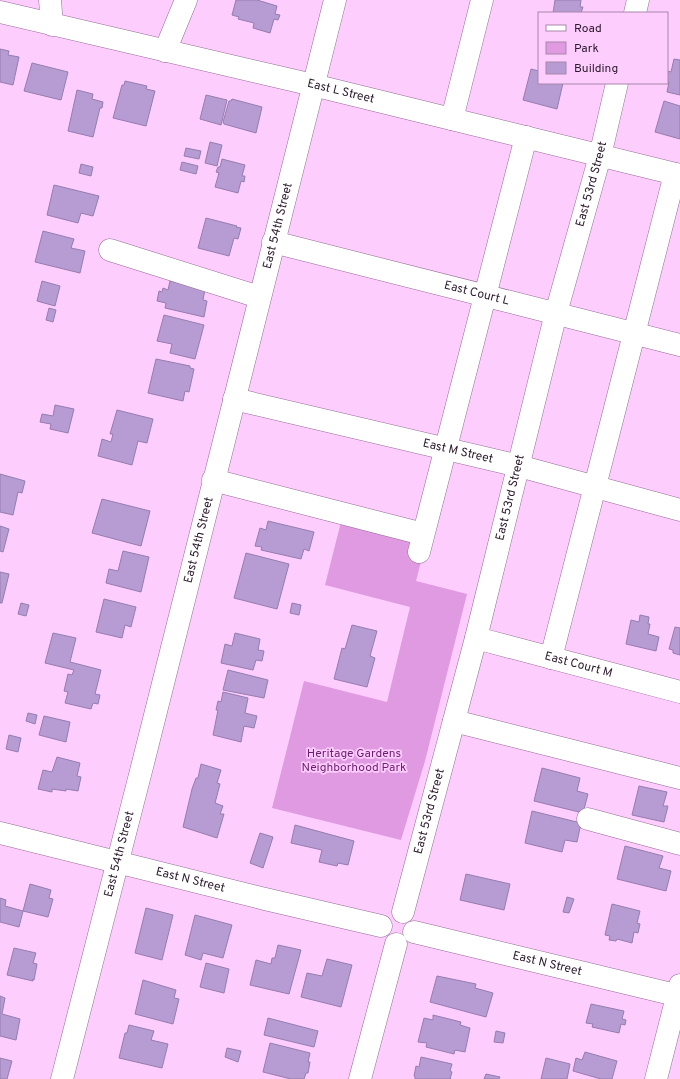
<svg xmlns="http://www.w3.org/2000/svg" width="680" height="1079" font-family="Overpass,sans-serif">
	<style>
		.green { fill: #df9ae1 }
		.building { fill: #b69cd2; stroke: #957cb0 }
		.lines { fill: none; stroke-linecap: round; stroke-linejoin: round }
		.minor-casing { stroke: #956a96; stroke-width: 23 }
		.minor { stroke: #fff; stroke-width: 22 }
		.labels { text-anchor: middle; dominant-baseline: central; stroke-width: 3.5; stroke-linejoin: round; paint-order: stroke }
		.street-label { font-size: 12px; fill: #2a192b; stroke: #fdcefd }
		.park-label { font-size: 12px; fill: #6e1d72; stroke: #fdcefd }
	</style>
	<rect width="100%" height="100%" fill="#fdcefd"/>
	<path class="green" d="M341,522l85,20 -10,39 51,13 -42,167 -24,79 -129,-32 32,-127 83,21 23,-95 -85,-22z"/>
	<path class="building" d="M236,0h21l20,6 -2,8 5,1 -2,5 -4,-1 -4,14 -17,-5 1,-5 -16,-4 1,-2 -7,-2z
		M555,0h26l-1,7h3l-2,6h-28z
		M0,49l9,2 -1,4 11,2 -6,28 -13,-3z
		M674,59l6,1v35l-13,-3 2,-10 -2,-1v-10l4,1z
		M32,63l36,9 -7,28 -37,-9z
		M531,69l8,2v12h24l-6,26 -34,-9z
		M125,81l22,5 -1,3 9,2 -9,35 -33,-8 9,-33h2z
		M77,90l16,4 -1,5 11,3 -1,6h-2l-7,29 -25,-6z
		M206,95l21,5 -6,25 -21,-6z
		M232,99l30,8 -6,26 -32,-9 -1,-2 6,-21h2z
		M664,101l16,5v33l-25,-7z
		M210,142l12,3 -5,21 -12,-3z
		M186,148l15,3 -2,8 -15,-3z
		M222,159l23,6 -3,11h3l-1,6 -3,-1 -3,12 -23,-6 4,-14 -3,-1 2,-5h2z
		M182,162l16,4 -2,8 -16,-4z
		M81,164l12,3 -2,9 -12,-3z
		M54,185l45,11 -6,20 -12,-3 -3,10 -31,-8z
		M206,218l31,8 -1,1 5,1 -3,11 -4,-1 -5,18 -31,-8z
		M43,231l31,8 -3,9 14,3 -5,22 -45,-11z
		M42,281l18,5 -5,20 -18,-5z
		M170,281l35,8 -2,11 4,1 -3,16 -39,-9 1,-5 -9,-2 2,-10 3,1 1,-4 5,2z
		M49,308l7,2 -3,12 -7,-2z
		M164,315l40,10 -9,34 -25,-6 2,-9 -15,-3z
		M156,359l34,7v2l4,1 -5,23 -4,-1 -2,10 -35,-8z
		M55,405l19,4 -6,24 -18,-4 1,-5 -11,-2 2,-8 11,2z
		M117,410l36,9 -6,24 -9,-2 -6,24 -34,-9 4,-17 9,3 2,-8h-3z
		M0,474l25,7 -3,12 -4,-1 -5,23 -13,-3z
		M102,499l48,12 -9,35 -49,-13z
		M268,521l46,11 -5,19 -5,-2 -3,10 -40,-9 1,-3 -7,-1 5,-18 6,2z
		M0,526l9,3 -6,23 -3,-1z
		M123,551l26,6 -8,35 -35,-9 3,-14 9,2z
		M246,553l43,11 -12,45 -43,-11z
		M0,572l9,2 -7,29h-2z
		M104,599l32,8 -5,20 -6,-2 -3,13 -26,-6z
		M21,603l8,2 -3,11 -8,-2z
		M292,603l9,2 -2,10 -9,-2z
		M640,615l9,2 -1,7h2l-2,10 11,3 -3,14 -30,-7 5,-24 8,2z
		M352,625l25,6 -7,25 5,2 -8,29 -33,-8 8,-31 3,1z
		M675,627l5,1v27l-7,-2v-3l-4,-1z
		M53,633l23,5 -6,24 31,8 -6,24 5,1 -2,9 -5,-1 -2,6 -26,-6 3,-11 -4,-1 4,-17 4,1 2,-5 -29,-7z
		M235,633l25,6 -2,11 6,1 -2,10 -6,-1 -3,10 -32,-7 4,-19 7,2z
		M228,670l40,10 -4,18 -41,-8z
		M223,692l25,6 -3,15 12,3 -3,12 -10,-2 -3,16 -28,-7 5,-25h-2l2,-9 3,1z
		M28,713l9,2 -2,9 -9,-3z
		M44,716l26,6 -4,20 -27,-7z
		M9,735l12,3 -3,14 -12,-3z
		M57,757l23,6 -3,13 4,1 -3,14 -12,-2v2l-14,-2v3l-14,-3 5,-19 9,2z
		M201,764l20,6 -4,13 3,1 -5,19 8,3 -3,8h4l-7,24 -34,-11 9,-38 4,-11h2z
		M542,768l38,10 -3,13 11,3 -5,19 -49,-12z
		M639,786l28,6 -4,14h5l-4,16 -32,-7z
		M532,811l49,12 -4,19 -12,-2 -3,12 -37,-9z
		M295,825l59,16 -6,24 -10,-2 -1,3 -18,-4 3,-12 -31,-7z
		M260,833l13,4 -10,31 -13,-5z
		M625,846l38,10 -4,12 12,3 -5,20 -49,-12z
		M466,874l44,10 -6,26 -44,-10z
		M30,884l21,6 -2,8 4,1 -5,18 -25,-6z
		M567,897l7,2 -5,14 -6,-1z
		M0,898l6,2 -1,6 18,5 -4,16 -19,-5z
		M612,904l28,7 -3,12 3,1 -2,9 -4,-1 -2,11 -15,-4 -1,2 -7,-1 1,-4 -5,-1z
		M146,908l27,7 -11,45 -27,-7z
		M195,915l37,10 -9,33 -20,-5 -2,7 -16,-5z
		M278,945l23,5 -12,44 -39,-9 6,-25 15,4 1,-6h3z
		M14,948l22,5 -3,10 4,1 -3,16 -1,-1v2l-26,-6z
		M327,959l25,6 -11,42 -40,-10 6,-24 15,3z
		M206,963l23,6 -5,24 -24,-6z
		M437,976l39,8 -1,4 18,5 -7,24 -56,-15z
		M143,980l33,10 -2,8 5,1 -6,25 -38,-10z
		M0,996l5,2 -3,16 18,5 -4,21 -16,-4z
		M591,1004l33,7 -2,8 4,1 -1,5 -4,-1 -2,9 -27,-6 1,-3 -7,-1z
		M433,1015l28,7 -1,3 10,3 -5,24 -10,-2 -1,4 -28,-7 1,-4 -9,-1 6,-24 9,2z
		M268,1018l50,13 -4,16 -50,-12z
		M129,1025l25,6 -3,9 17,4 -6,24 -43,-10 6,-25h2z
		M496,1031l9,2 -2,10 -9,-1z
		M270,1043l40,10 -2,9h2l-2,11h-2l-2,6h-13l-28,-7z
		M227,1048l14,3 -3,11 -13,-5z
		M585,1052l32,9 -5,18h-11l-28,-8 3,-13 6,2z
		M421,1057l31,7 -2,7 2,1 -2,7h1h-36v-2l-1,-1 2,-10 3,1z
		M0,1058l12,3 -5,18h-7z
		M546,1058l24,6 -3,15h-26z
		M486,1074l14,3 -1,2h-15z"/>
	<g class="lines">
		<g class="minor-casing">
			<g id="minor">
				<path d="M50,0l2,25"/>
				<path id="s1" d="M0,12l313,73 367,90"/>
				<path d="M635,13l3,-13"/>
				<path d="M165,51l21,-51"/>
				<path d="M452,119l30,-119"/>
				<path id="s2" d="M273,242l407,103"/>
				<path d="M110,250l149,47"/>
				<path id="s3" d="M234,399l285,67 161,44"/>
				<path d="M213,480l210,54"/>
				<path d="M419,552l107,-415"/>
				<path id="s4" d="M476,638l204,54"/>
				<path d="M551,658l124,-484"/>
				<path d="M454,721l226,57"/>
				<path d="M588,819l92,25"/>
				<path id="s5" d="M0,833l265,66 116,27"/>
				<path id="s6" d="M403,912l73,-274 80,-325 44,-157 17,-73"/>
				<path id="s7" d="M414,932l266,64"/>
				<path id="s8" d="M62,1079l80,-312 193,-767"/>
				<path d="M360,1079l36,-135"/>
				<path d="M656,1079l24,-94"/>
			</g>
		</g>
		<use href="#minor" class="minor"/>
	</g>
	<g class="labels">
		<g class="street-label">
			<text stroke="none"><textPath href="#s1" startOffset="350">East L Street</textPath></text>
			<text stroke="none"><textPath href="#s6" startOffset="752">East 53rd Street</textPath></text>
			<text stroke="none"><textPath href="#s8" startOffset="880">East 54th Street</textPath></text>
			<text stroke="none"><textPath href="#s2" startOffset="210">East Court L</textPath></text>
			<text stroke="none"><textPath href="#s3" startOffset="230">East M Street</textPath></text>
			<text stroke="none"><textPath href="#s6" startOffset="428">East 53rd Street</textPath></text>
			<text stroke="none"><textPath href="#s8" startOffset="556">East 54th Street</textPath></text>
			<text stroke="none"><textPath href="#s4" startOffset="106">East Court M</textPath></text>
			<text stroke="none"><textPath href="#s6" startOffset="104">East 53rd Street</textPath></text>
			<text stroke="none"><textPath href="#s8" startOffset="232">East 54th Street</textPath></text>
			<text stroke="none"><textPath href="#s5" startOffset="196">East N Street</textPath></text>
			<text stroke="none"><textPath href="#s7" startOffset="137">East N Street</textPath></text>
		</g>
		<g class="park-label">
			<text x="354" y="754">Heritage Gardens<tspan x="354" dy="14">Neighborhood Park</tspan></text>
		</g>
	</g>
	<rect x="538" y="12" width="130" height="72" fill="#fdcefd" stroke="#a986a9"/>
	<rect x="546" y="25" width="20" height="6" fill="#ffffff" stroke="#a986a9"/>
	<text x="574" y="32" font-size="12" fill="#2a192b">Road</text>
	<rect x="546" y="42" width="20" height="12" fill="#df9ae1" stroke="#a986a9"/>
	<text x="574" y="52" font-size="12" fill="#2a192b">Park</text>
	<rect x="546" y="62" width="20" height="12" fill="#b69cd2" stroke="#a986a9"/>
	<text x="574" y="72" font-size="12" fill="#2a192b">Building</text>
</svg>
